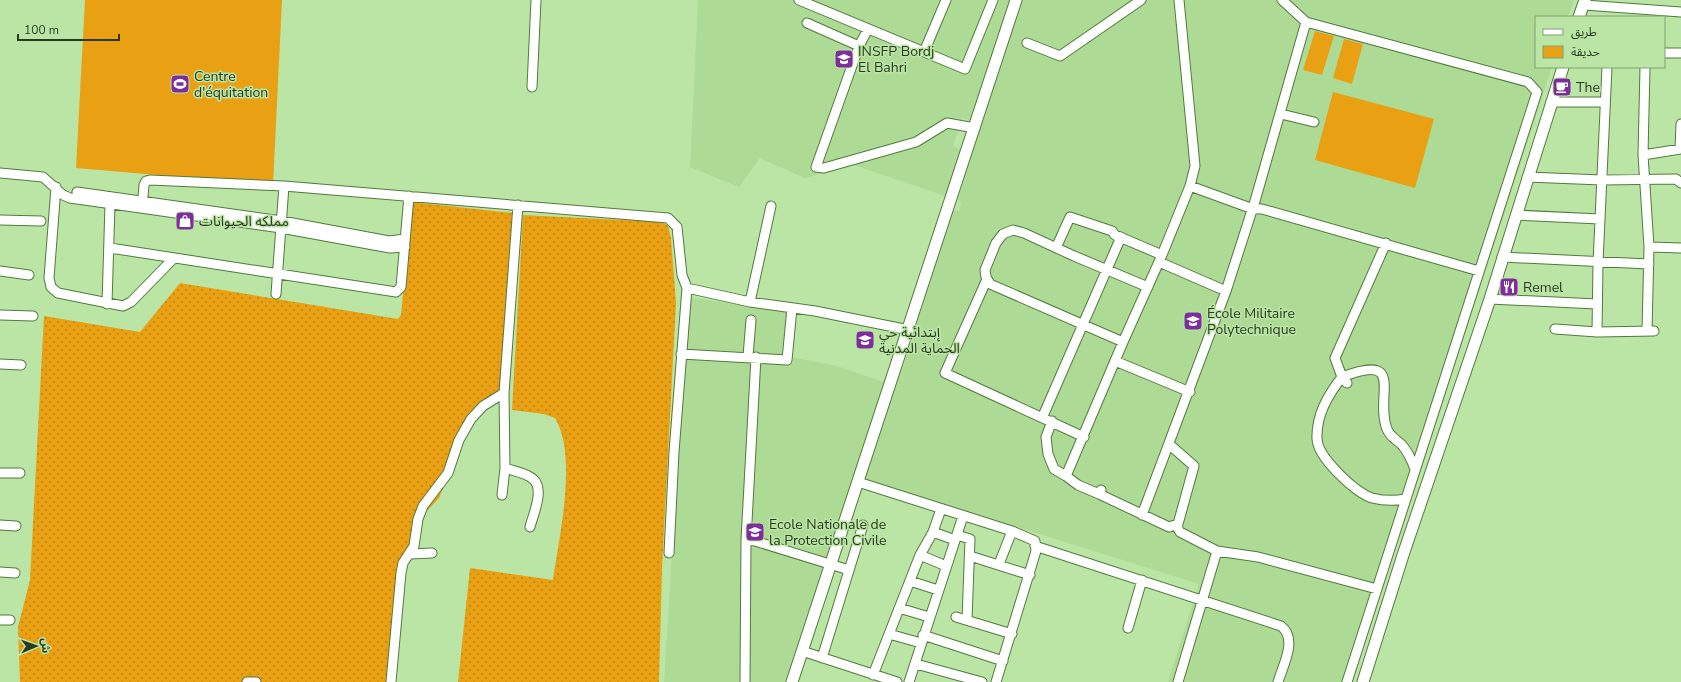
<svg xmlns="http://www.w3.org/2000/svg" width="1681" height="682" font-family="'Nunito Sans','Noto Sans Arabic',sans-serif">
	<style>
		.built { fill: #addb95 }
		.grass { fill: url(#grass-dots) }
		.park { fill: #e9a013 }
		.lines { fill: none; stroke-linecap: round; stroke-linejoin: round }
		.minor-casing { stroke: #53793e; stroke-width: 11 }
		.major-casing { stroke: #53793e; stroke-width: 13 }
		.minor { stroke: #fff; stroke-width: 9 }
		.major { stroke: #fff; stroke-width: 11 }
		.labels { text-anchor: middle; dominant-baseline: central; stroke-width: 3; stroke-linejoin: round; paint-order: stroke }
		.poi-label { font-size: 14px; fill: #2a3a21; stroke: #bbe5a5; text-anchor: start }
	</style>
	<defs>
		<pattern id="grass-dots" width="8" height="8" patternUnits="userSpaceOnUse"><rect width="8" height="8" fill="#e9a013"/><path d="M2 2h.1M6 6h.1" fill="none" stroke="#bd8311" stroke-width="1.8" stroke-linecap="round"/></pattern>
	</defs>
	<rect width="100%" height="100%" fill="#bbe5a5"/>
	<path class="built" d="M698,0h314l-39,121 -10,-3 -10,28 11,4 -16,47 -94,-32 -49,13 -45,-20 -21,29 -49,-20z
		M1021,0h553l-6,17h-32v50h16l-200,615h-184l31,-98 -336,-105 42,-118 48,-151 6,1 2,-7 -3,-5z
		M688,297l102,16 -4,43 51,10 49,17 -99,299h-123z"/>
	<path class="grass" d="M412,202l101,11 -12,179 -27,23 -35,83 -15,16 -3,11 -16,31 -16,126h-369l-2,-55 12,-47 14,-264 96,16 40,-49 218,36 3,-4z
		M523,215l138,7 7,4 3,12 5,65 -14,264 -3,115h-201l12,-114 83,12c6,-43 25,-124 2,-162l-11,-4 -32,-4z"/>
	<path class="park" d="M85,0h197l-9,185 -197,-17z
		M1315,31l19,5 -12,39 -19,-5z
		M1344,39l19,5 -11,40 -19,-6z
		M1333,92l101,27 -19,69 -100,-28z"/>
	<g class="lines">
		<g class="minor-casing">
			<path id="minor" d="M799,0l166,69 28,-69
				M1584,5l97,7
				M1306,22l222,60 9,10 -190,590
				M807,23l52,23
				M868,29l-9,17 -43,121 8,1 92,-26 31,-19 28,5
				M1027,43l33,13 81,-56
				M924,52l22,-52
				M1664,53h17
				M1645,67l-2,88 6,92 -2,84
				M532,87l4,-87
				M1551,102h54
				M1281,114l33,8
				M1680,149l1,-25
				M1643,155l38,-6
				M0,173l43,4 20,18 7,3 211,30 109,20 15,-1
				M1527,177l75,3 74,-1 5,4
				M1190,186l63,23h9l217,62
				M56,187l-7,91 2,9 7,6 65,13 8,-4 43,-44
				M77,192l205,29 107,20 16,-2
				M142,208l2,-23 2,-4 4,-1 134,6 384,32 9,9 5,48 5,13 63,14 65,9 94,19
				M1516,215l84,4
				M0,220l41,1
				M1386,243l-51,115 7,19c-14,18 -26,38 -25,62 1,19 38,53 55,59 12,3 23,3 34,1
				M1649,247l32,1
				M110,248l286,44 5,-5 8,-91
				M1056,248l14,-31 42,14 3,4 47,20
				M1502,257l147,7
				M1159,262l67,29
				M0,271l29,4
				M987,279l-42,94 139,64
				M276,294l8,-108
				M1490,299l107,5
				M750,302l21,-96
				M107,304l3,-100
				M0,315l33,1
				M1555,329l42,3 57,-1
				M1597,332l1,-69 9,-196
				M1123,342l-133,-58 -4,-7 -1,-7 11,-27 7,-9 10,-4 11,3 50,23 74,31
				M681,354l106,6 5,-52
				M748,356l3,-36
				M1115,361l75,31
				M0,364l21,1
				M1347,383l-5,-6c65,-25 32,19 45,52 3,8 10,11 15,16 6,7 10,16 13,24
				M1043,416l78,-179
				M1052,421l-6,16 2,17 6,15 12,7
				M1170,445l24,21 -16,58
				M505,468c8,3 22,5 28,11 12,10 0,36 -3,48
				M0,473h20
				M858,482l154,49 23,10 1,10 -40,131
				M1101,490l-2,4 -21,-9 -12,-9 57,-134 39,-87 28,-69 5,-20 -16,-166
				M1099,494l70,33 9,-3 -1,3 3,5 37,19 -39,131
				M502,495l3,-27 -1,-75 14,-188
				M1142,515l84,-224 29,-90 51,-179 -24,-22
				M0,525l16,1
				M933,532l8,-23
				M957,535l13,4 -3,81
				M746,540l9,1 94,29
				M1035,546l246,80c17,13 2,39 -3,56
				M1217,551l41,6 119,32
				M669,553l5,-101 13,-164
				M410,554l22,-1
				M920,555l26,11
				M970,556l60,19
				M999,564l13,-33
				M0,572l15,1
				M910,581l28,9
				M899,608l30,9
				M956,617l56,17
				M0,620h10
				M1128,628l14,-48
				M889,634l32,9
				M923,635l80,26
				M802,651l95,31
				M822,658l41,-133
				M916,664l66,18
				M873,675l47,-120 13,-23 22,8
				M247,682h9
				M391,682l10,-109 2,-10 11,-17 4,-27 5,-13 25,-33 11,-33 12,-21 12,-13 21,-13
				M745,682l1,-142 10,-183
				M909,682l54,-166"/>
		</g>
		<g class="major-casing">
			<path id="major" d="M1579,17l6,-17
				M792,682l224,-682
				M1363,682l40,-127 87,-256 73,-232"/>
		</g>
		<use href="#minor" class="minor"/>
		<use href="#major" class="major"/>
	</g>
	<defs>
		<g id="university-square" transform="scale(1)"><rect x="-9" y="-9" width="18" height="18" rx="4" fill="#7e2d9c" stroke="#bbe5a5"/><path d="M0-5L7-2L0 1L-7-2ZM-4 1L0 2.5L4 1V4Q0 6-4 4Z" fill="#fff"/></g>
		<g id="stadium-square" transform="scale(1)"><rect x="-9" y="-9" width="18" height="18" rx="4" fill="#7e2d9c" stroke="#bbe5a5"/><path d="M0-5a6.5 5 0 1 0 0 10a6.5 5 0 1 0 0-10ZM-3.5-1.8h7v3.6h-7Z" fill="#fff"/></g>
		<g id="cafe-square" transform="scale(1)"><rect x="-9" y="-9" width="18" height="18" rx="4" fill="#7e2d9c" stroke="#bbe5a5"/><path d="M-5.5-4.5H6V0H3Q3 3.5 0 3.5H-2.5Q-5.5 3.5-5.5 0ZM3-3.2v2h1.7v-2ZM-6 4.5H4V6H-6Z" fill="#fff"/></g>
		<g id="shop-square" transform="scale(1)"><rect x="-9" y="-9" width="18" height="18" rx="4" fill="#7e2d9c" stroke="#bbe5a5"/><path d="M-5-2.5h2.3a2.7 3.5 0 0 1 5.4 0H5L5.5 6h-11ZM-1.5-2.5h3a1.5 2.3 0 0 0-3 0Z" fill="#fff"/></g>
		<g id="restaurant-square" transform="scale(1)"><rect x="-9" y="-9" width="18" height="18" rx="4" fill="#7e2d9c" stroke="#bbe5a5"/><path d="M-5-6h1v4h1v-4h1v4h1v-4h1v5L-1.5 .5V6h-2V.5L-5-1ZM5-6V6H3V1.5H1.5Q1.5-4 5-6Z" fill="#fff"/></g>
		<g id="school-square" transform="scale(1)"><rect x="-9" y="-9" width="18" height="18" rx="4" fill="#7e2d9c" stroke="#bbe5a5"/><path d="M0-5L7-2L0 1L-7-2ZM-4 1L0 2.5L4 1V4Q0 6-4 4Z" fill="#fff"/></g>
	</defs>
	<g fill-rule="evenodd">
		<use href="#university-square" x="844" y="59"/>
		<use href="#stadium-square" x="180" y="84"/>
		<use href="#cafe-square" x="1562" y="87"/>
		<use href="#shop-square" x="185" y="221"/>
		<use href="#restaurant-square" x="1509" y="287"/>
		<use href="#university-square" x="1193" y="321"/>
		<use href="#school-square" x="865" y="340"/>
		<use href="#university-square" x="755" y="532"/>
	</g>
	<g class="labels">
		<g class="poi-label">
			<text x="858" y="51">INSFP Bordj<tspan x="858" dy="16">El Bahri</tspan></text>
			<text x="194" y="76">Centre<tspan x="194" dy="16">d'équitation</tspan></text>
			<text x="1576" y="87">The</text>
			<text x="199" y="221">مملكه الحيوانات</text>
			<text x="1523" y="287">Remel</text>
			<text x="1207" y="313">École Militaire<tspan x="1207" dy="16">Polytechnique</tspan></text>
			<text x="879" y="332">إبتدائية حي<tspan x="879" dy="16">الحماية المدنية</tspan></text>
			<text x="769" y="524">Ecole Nationale de<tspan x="769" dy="16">la Protection Civile</tspan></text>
		</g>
	</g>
	<rect x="1535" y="16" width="130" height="52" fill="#bbe5a5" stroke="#81a170"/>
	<rect x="1543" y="29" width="20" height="6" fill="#ffffff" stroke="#81a170"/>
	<text x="1571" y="36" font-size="12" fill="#2a3a21">طريق</text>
	<rect x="1543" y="46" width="20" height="12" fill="#e9a013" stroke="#81a170"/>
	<text x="1571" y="56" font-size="12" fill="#2a3a21">حديقة</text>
	<g transform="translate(36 646) rotate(88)" stroke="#bbe5a5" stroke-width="3" paint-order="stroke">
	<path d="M0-3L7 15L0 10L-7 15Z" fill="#2a3a21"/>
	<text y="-6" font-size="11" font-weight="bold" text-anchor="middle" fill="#2a3a21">ش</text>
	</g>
	<path d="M18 34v6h101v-6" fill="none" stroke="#2a3a21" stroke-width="2"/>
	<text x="24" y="34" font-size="12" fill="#2a3a21" stroke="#bbe5a5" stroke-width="3" paint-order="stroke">100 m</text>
</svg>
